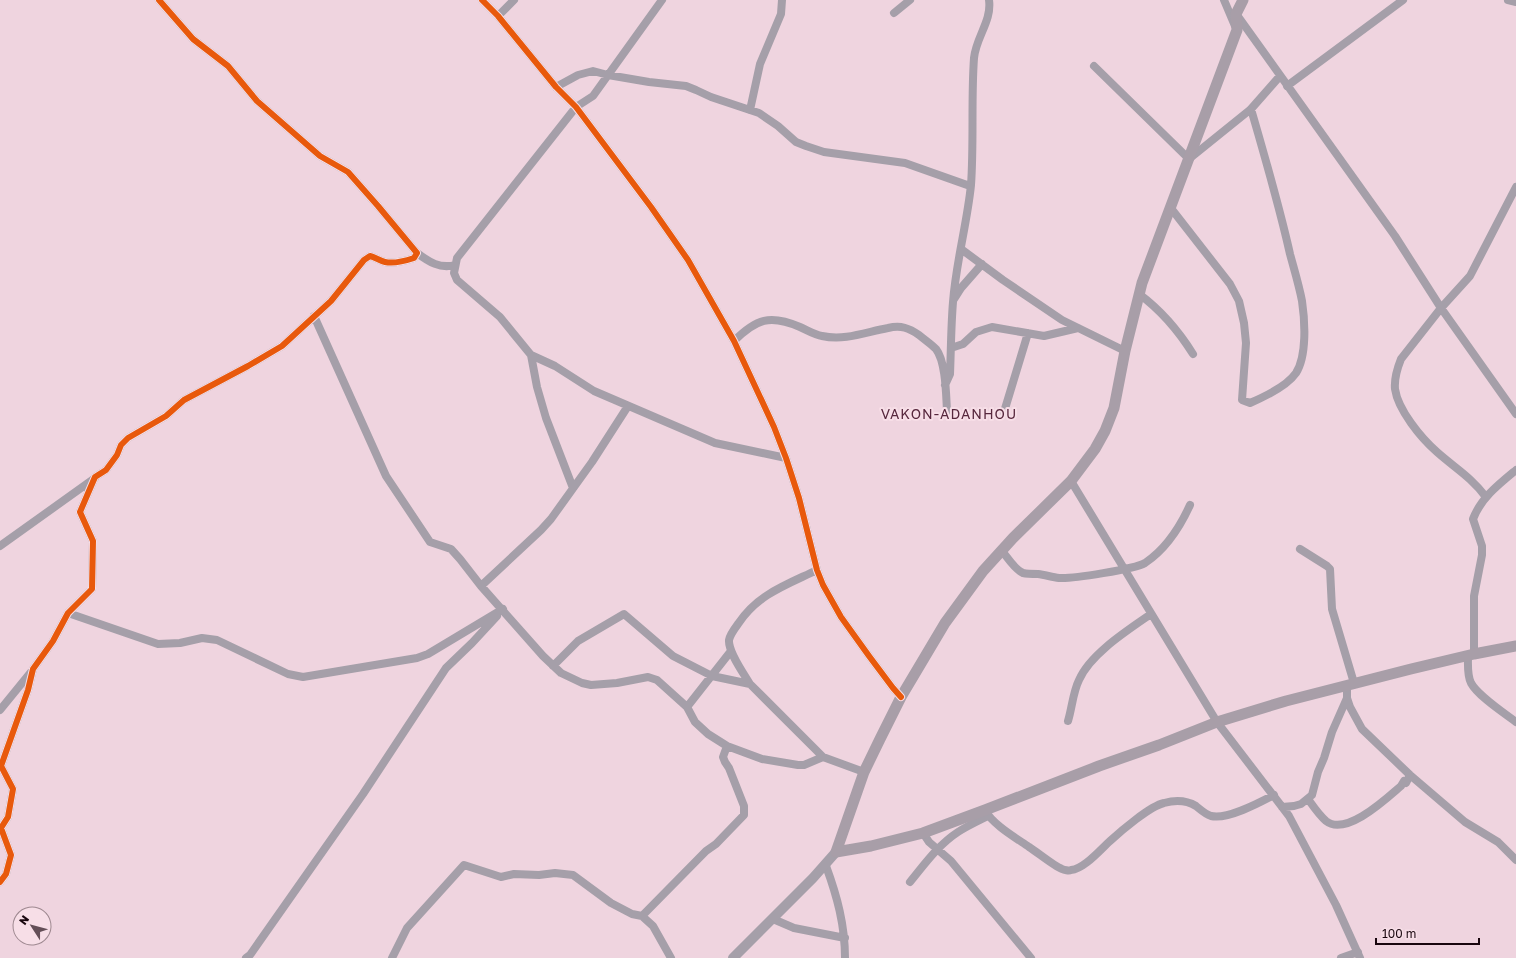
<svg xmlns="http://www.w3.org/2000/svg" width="1516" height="958" font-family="'Golos Text',sans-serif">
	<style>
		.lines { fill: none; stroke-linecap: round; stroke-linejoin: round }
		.minor { stroke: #a59fa9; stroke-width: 8 }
		.tertiary { stroke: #a59fa9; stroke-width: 10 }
		.secondary { stroke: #a89ea8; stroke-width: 11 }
		.cycleway-casing { stroke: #f7dee7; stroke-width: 8 }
		.cycleway { stroke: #e8590c; stroke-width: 6 }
		.labels { text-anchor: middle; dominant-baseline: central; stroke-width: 4; stroke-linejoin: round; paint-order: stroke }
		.quarter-label { font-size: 14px; letter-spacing: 1px; fill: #57273d; stroke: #f7dee7 }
	</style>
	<rect width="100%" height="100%" fill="#efd4df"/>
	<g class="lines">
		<path class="minor" d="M482,0l16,16 58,71 20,20 75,100 37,53 46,81 40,86 12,31 13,40 18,72 6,15 18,32 28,39 24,32 8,9
			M662,0l-69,96 -17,11 -119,151 -3,15 3,7 43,37 31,38 24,11 39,25 121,52 71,15
			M1224,0l11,26
			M1508,0l8,2
			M894,13l16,-13
			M1237,15l158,221 46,72 75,106
			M498,16l16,-16
			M1094,66l95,93 62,-50 29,-33
			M1287,86l116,-86
			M556,87l22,-12 15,-4 15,4 41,7 37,4 10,4 15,7 48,16 19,13 18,16 10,4 18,6 81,11 65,23
			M750,110l10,-46 21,-50 1,-14
			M1170,207l60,77 9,17 5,22 2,20 -4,57 8,3c14,-6 37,-17 46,-30 11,-17 9,-52 6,-72 -3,-16 -8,-32 -12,-47 -11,-49 -25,-97 -39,-145
			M961,249l42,31 59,40 63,31
			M417,253c12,9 23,16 38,12
			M1139,294c23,17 39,36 54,60
			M954,299l7,-11 21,-24
			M314,316l72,160 44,66 21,7 9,10 21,27 62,70 18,17 21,10 9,2 26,-2 31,-6 9,3 30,27 8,15 13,12 19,12 35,13 36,6h6l19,-8 41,15
			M734,341c22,-22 36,-27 66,-14 7,3 15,8 22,9 23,5 44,-4 66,-8 13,-3 21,0 31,7 6,5 12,9 17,14 10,13 10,46 11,62
			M951,348l12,-4 13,-12 16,-5 52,9 34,-8
			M531,355l6,32 9,31 27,70
			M945,385l5,-11c1,-24 1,-48 3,-72 3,-40 14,-78 18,-117 3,-43 0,-85 3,-127 2,-21 18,-37 15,-58
			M1004,412l24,-79
			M1071,481l146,241 72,94 47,89 24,53
			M1486,497c-15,-20 -31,-29 -49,-45 -16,-14 -39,-42 -42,-63 -1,-11 2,-20 6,-30l40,-51 29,-32 46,-89
			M0,546l95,-68
			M1300,549l27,17 3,3 2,40 22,74
			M1002,551c6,7 12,18 21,22 4,1 10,1 15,1 7,1 14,3 21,4 13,1 76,-9 86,-15 21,-14 35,-36 45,-58
			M481,586l60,-56 10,-11 41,-57 36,-56
			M68,613l90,31 22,-1 22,-5 15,2 71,34 15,3 114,-19 11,-4 75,-45
			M1474,654v-58l8,-41v-9l-9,-27c8,-21 26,-35 43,-49
			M1468,656c0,8 -1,19 3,27 7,13 33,30 45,39
			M553,666l25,-25 46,-27 49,42 39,20 38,8 73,73
			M750,684c-6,-10 -22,-32 -21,-44 1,-5 6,-12 9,-16 20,-30 48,-39 79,-54
			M1347,685v13l3,9 12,22 48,46 55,47 33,20 18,18
			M687,707l44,-56
			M0,710l31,-38
			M1068,721c4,-13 5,-29 11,-41 11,-26 49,-50 72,-66
			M1308,799c5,7 11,16 18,22 20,16 61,-23 75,-35l3,-5 2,2 4,-8
			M1282,807l12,-1 7,-2 11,-9 6,-23 6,-14 8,-26 15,-34
			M985,810c7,14 31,28 44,37 8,5 25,19 33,22 2,1 7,2 9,1 13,-1 29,-20 39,-29 11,-10 40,-35 54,-38 11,-3 22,-3 32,3 5,4 9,8 15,10 16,4 48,-13 63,-21
			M923,833l6,9 22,19 80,97
			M826,866c11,30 19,59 19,92
			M0,882l6,-8 5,-19 -10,-27 7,-11 5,-28 -12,-23 27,-76 5,-21 20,-28 15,-28 24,-24 1,-48 -13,-29 15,-35 11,-7 11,-15 4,-10 7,-7 38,-22 18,-16 64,-34 34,-20 49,-45 33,-41 6,-4c5,1 10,5 15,6 9,2 20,-1 29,-4l3,-5 -39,-47 -30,-34 -28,-16 -63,-55 -29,-35 -35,-27 -34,-39
			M910,882c14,-17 28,-37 48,-50 9,-6 20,-11 30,-16
			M642,916l11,10 18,32
			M773,919l21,9 51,10
			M246,958l4,-3 113,-161 83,-126 26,-25 25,-27
			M392,958l15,-30 57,-63 37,12 13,-3 25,1 16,-2 18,2 38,28 21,11 10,2 64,-65 10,-7 28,-29v-9l-15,-38 -4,-6 -2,-5 4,-11
			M1341,958l17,-6"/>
		<path class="tertiary" d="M733,958l80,-80 23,-26"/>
		<path class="secondary" d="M1243,0l-7,14 1,16 -95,253 -17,68 -11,57 -9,23 -10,18 -24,32 -58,57 -30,33 -38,52 -44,74 -21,42 -16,33 -28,80 35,-6 52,-13 62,-23 114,-44 60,-21 58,-23 69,-21 125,-32 63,-15 42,-8"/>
		<g class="cycleway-casing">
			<path id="cycleway" d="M482,0l16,16 58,71 20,20 75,100 37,53 46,81 40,86 12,31 13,40 18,72 6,15 18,32 28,39 24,32 8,9
				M0,882l6,-8 5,-19 -10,-27 7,-11 5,-28 -12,-23 27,-76 5,-21 20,-28 15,-28 24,-24 1,-48 -13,-29 15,-35 11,-7 11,-15 4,-10 7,-7 38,-22 18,-16 64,-34 34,-20 49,-45 33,-41 6,-4c5,1 10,5 15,6 9,2 20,-1 29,-4l3,-5 -39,-47 -30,-34 -28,-16 -63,-55 -29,-35 -35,-27 -34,-39"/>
		</g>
		<use href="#cycleway" class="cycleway"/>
	</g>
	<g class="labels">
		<g class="quarter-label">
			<text x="949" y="413">VAKON-ADANHOU</text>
		</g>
	</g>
	<g transform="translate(32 926) rotate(306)"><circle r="19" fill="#f7dee7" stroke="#9e8890"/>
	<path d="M0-3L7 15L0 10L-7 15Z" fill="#644e57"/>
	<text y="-6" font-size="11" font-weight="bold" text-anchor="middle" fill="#19060e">N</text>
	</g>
	<path d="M1376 938v6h103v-6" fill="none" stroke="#19060e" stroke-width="2"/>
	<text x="1382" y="938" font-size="12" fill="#19060e" stroke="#f7dee7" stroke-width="3" paint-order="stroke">100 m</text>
</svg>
